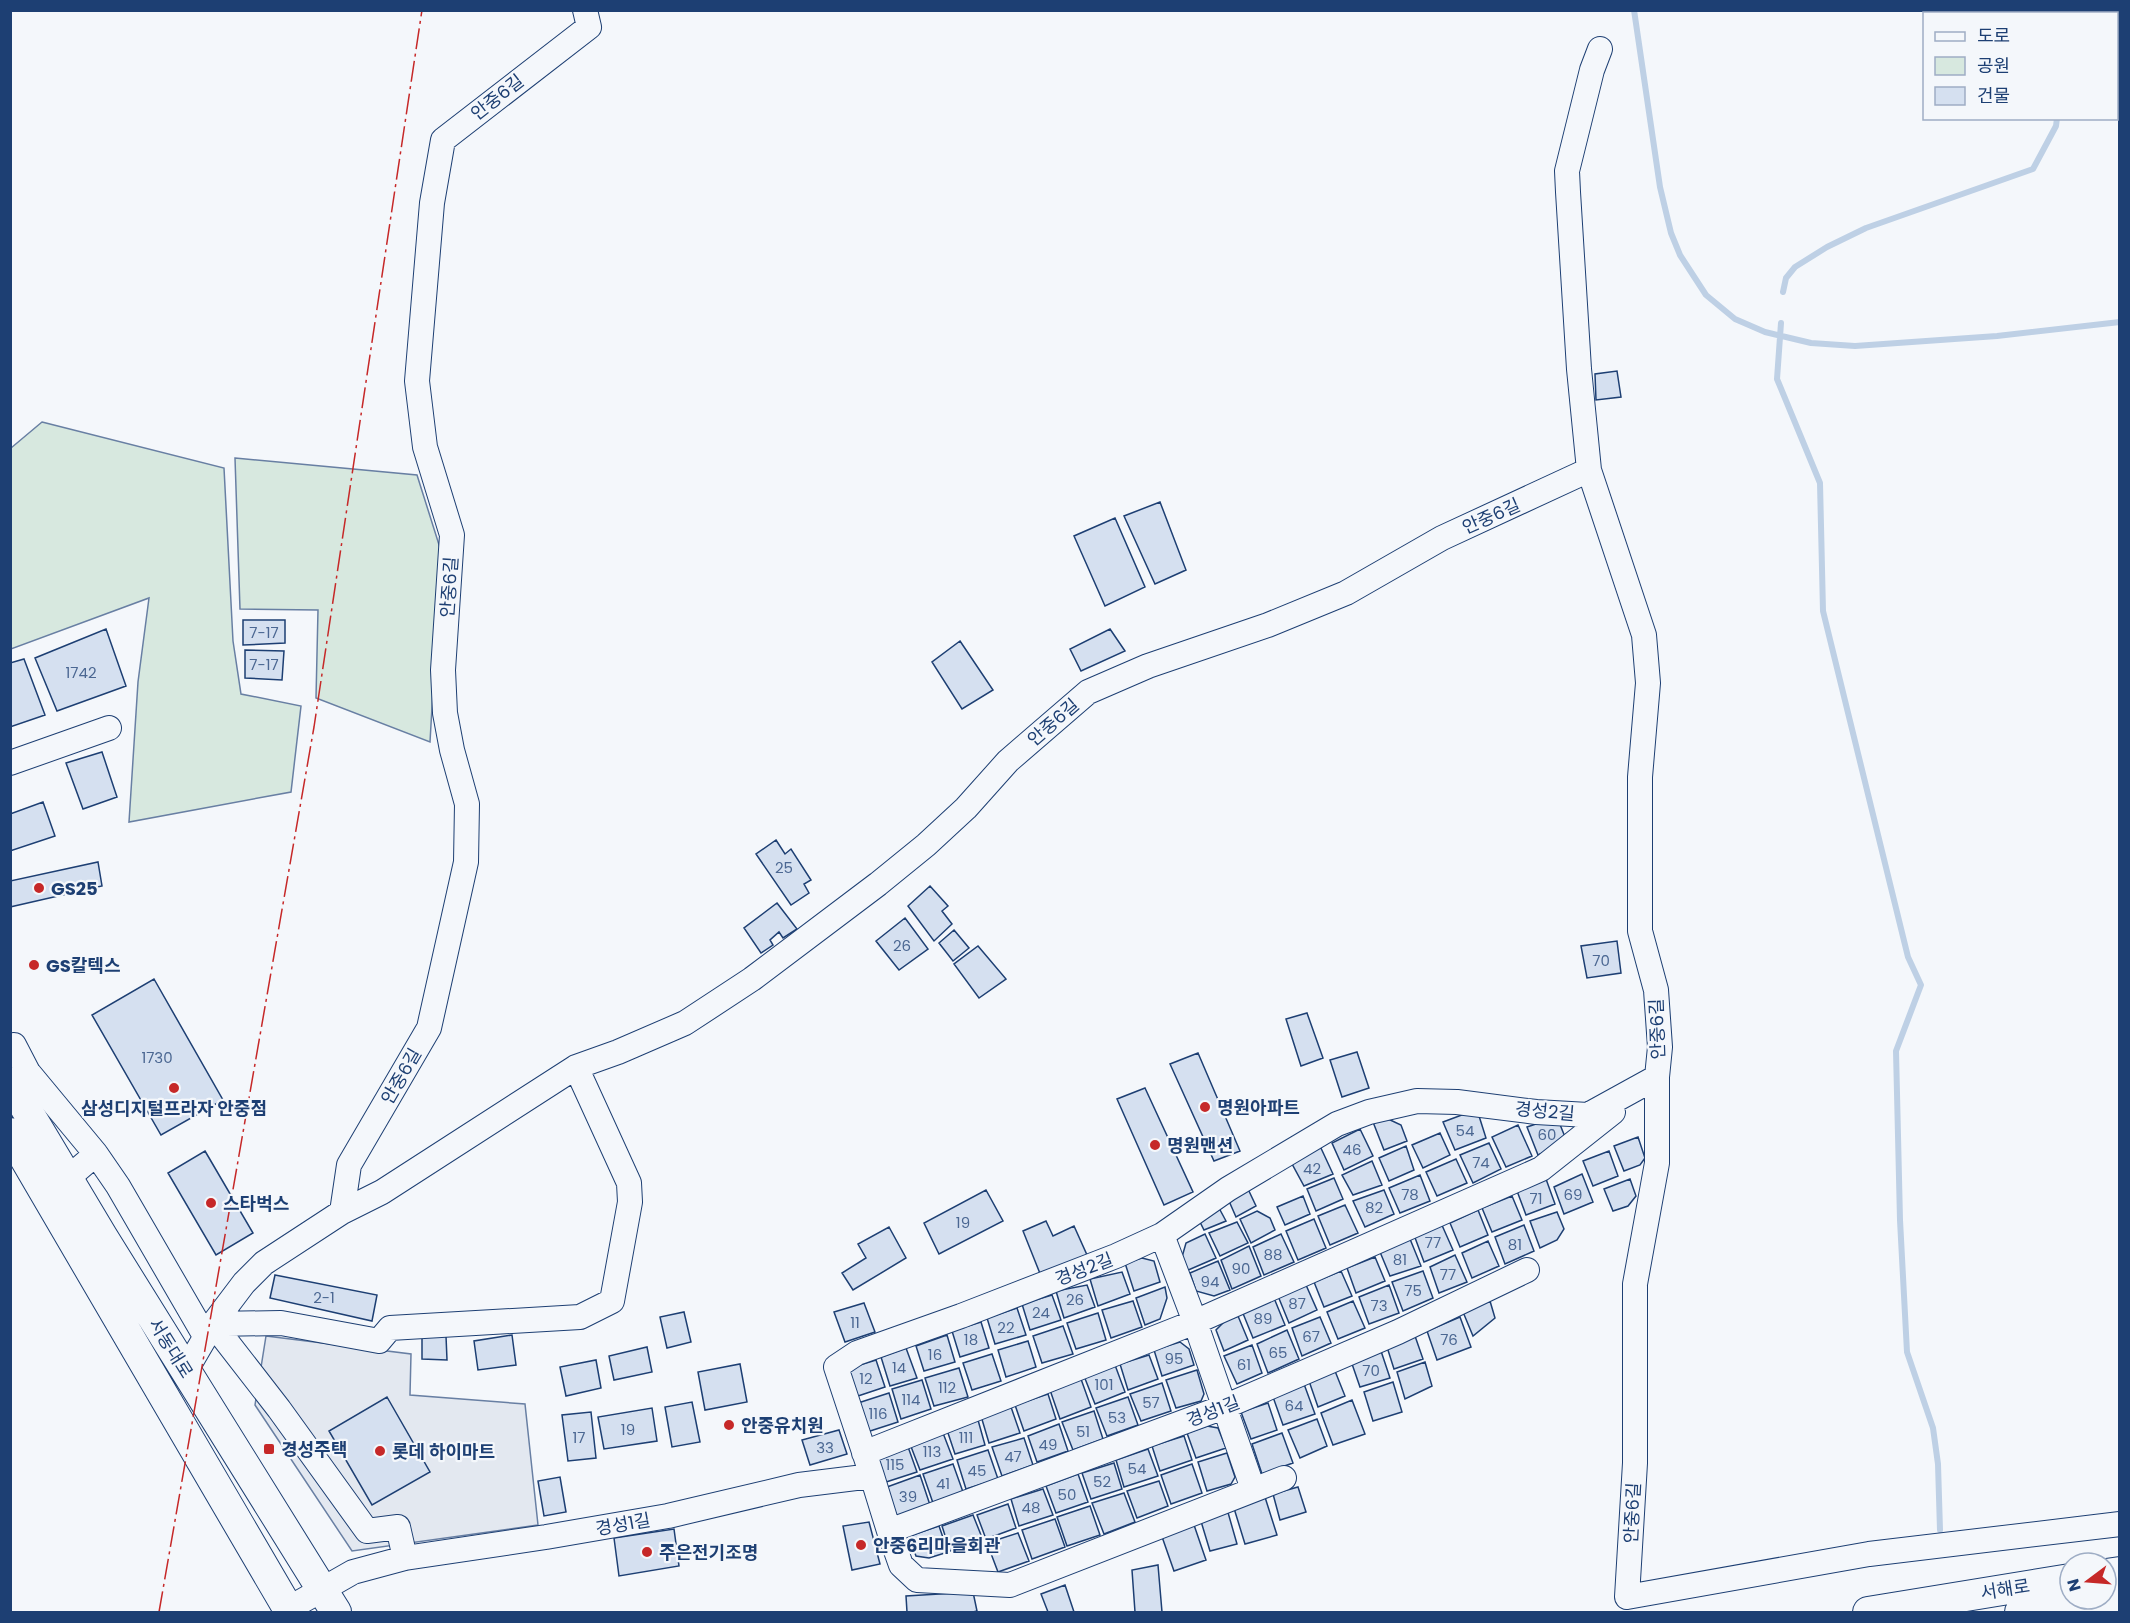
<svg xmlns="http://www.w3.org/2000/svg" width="2130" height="1623" font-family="Poppins,'Noto Sans KR',sans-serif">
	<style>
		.green { fill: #d7e8df; stroke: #687fa3; stroke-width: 1.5 }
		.parking { fill: #e3e8f0; stroke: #687fa3; stroke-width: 1.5 }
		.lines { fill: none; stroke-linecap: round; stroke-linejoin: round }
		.stream { stroke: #bed0e5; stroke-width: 6 }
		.building { fill: #d5e0f0; stroke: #1d3f73; stroke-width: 1.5 }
		.minor-casing { stroke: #1d3f73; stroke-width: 26 }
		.major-casing { stroke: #1d3f73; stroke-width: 32 }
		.minor { stroke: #f4f7fb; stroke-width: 24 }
		.major { stroke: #f4f7fb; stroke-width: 30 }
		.power { stroke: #c62828; stroke-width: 1.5; stroke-dasharray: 21 4.5 3 4.5; stroke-linecap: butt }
		.poi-dot { fill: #c62828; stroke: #f4f7fb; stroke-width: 2 }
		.labels { text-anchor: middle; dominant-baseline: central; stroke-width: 4.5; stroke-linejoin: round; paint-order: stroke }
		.number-label { font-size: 15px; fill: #4b6792 }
		.street-label { font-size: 18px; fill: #1d3f73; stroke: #f4f7fb }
		.poi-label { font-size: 18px; font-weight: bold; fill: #1d3f73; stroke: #f4f7fb; text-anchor: start }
	</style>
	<rect width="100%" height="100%" fill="#f4f7fb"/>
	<path class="green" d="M42,422l182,46 9,173 8,53 60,12 -10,86 -162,30 9,-140 11,-84 -138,51v-201z
		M235,458l182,17 24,76 -11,191 -114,-44 2,-88 -78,-1z"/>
	<path class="parking" d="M266,1336l145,18 -1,41 115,9 13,121 -186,26 -97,-146z"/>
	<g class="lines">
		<path class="stream" d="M1634,10l26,177 11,46 9,22 26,40 29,24 30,13 46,11 44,3 142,-10 123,-14
			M2070,14v-4
			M1783,292l3,-14 9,-11 32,-20 39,-19 167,-59 23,-43 1,-8
			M1781,323l-4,56 43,104 3,128 85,346 13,28 -25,66 4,169 7,132 26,76 5,36 2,66"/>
	</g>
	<path class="building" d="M1617,371l4,26 -25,3 -1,-26z
		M1160,502l26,68 -31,14 -31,-68z
		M1115,518l30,69 -40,19 -31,-70z
		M243,620h42v23l-42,2z
		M106,629l20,57 -69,25 -22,-53z
		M1110,629l15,22 -44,20 -11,-22z
		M960,641l33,49 -31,19 -30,-47z
		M245,650l39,1 -2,29 -37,-2z
		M24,659l21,56 -35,12v-64z
		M102,752l15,45 -34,12 -17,-46z
		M43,802l12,34 -45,15v-37z
		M776,840l9,14 6,-5 20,31 -7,4 5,9 -18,12 -35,-51z
		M98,862l4,24 -92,21v-26z
		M930,886l18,20 -6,5 10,13 -18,17 -26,-35z
		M777,903l20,26 -14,9 -4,-6 -9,8 3,5 -12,8 -17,-25z
		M905,918l23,31 -29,21 -23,-29z
		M954,930l15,18 -16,13 -14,-18z
		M1617,941l4,32 -34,5 -6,-32z
		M978,946l28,33 -27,19 -25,-34z
		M154,979l69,121 -62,35 -69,-120z
		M1307,1013l16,45 -22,8 -15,-47z
		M1357,1052l12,36 -27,9 -12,-37z
		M1198,1053l42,98 -26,10 -44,-97z
		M1145,1088l48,104 -29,13 -47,-106z
		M1467,1113l12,3 7,22 -31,12 -12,-28z
		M1386,1118l15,7 6,16 -23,9 -11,-28z
		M1548,1120l11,2 8,20 -29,13 -11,-28z
		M1518,1125l14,31 -26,11 -14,-30z
		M1360,1129l13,27 -29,14 -12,-27z
		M1440,1133l10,22 -27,13 -11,-23z
		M1638,1137l7,21 -5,7 -16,6 -10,-25z
		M1489,1143l12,26 -28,14 -13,-28z
		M1320,1146l13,28 -29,12 -13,-24z
		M1406,1146l8,24 -25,11 -10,-23z
		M205,1151l48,82 -37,22 -48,-82z
		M1609,1151l9,25 -25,10 -10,-25z
		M1456,1159l11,24 -30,13 -11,-24z
		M1372,1161l10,24 -29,10 -11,-20z
		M1582,1174l11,28 -29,12 -10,-27z
		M1420,1175l10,26 -30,12 -11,-25z
		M1334,1178l9,21 -27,12 -9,-22z
		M1546,1179l9,25 -29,11 -9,-24z
		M1630,1179l6,17 -8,10 -15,5 -9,-22z
		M1248,1189l8,17 -20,11 -7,-16z
		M986,1190l17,31 -64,33 -15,-31z
		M1384,1190l10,24 -29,13 -12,-26z
		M1303,1196l7,18 -25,11 -8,-18z
		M1512,1196l10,24 -30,12 -10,-24z
		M1345,1205l13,28 -28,12 -12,-29z
		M1219,1208l7,13 -22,9 -5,-10z
		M1478,1210l10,25 -28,12 -10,-24z
		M1257,1211l13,7 5,12 -24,13 -11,-24z
		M1557,1212l7,17 -7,11 -17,8 -10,-27z
		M1314,1219l12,29 -28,12 -12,-29z
		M1046,1221l7,15 21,-10 13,29 -46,21 -18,-45z
		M1237,1222l11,21 -28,13 -11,-23z
		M1441,1223l12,27 -29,12 -10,-27z
		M1524,1225l10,26 -29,13 -10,-27z
		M889,1227l17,31 -53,32 -11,-17 24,-15 -8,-14z
		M1205,1234l11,24 -30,13 -4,-14 4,-14z
		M1281,1234l13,28 -30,13 -11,-28z
		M1410,1239l11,27 -31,10 -10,-24z
		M1488,1241l11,25 -27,12 -10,-25z
		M1249,1246l12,30 -29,13 -11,-29z
		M1455,1255l12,27 -28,11 -9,-26z
		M1375,1257l10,24 -29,12 -9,-25z
		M1142,1258l12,3 6,21 -26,9 -9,-28z
		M1218,1261l12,29 -16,6 -18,-5 -6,-18z
		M1341,1271l11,25 -28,11 -10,-25z
		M1423,1271l10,27 -30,13 -11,-29z
		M1122,1272l8,22 -32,12 -8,-27z
		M275,1275l102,20 -5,26 -102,-23z
		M1087,1285l8,22 -31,11 -8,-27z
		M1306,1285l11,25 -28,13 -11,-27z
		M1389,1285l10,28 -30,11 -10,-27z
		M1165,1287l2,11 -7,21 -15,6 -9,-27z
		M1052,1295l9,25 -31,10 -8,-26z
		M1274,1298l11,27 -32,13 -11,-27z
		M1133,1301l9,26 -31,11 -9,-28z
		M1353,1301l12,27 -27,11 -11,-27z
		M1490,1301l5,17 -22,18 -10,-24z
		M864,1303l11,29 -30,10 -11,-30z
		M1017,1308l9,27 -31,9 -8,-26z
		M684,1312l7,30 -24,6 -7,-31z
		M1098,1313l8,27 -30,9 -9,-26z
		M1238,1316l10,24 -24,11 -8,-21 9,-9z
		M1320,1317l11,26 -29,13 -10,-28z
		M1460,1317l11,30 -34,13 -10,-29z
		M981,1322l8,26 -29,9 -8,-26z
		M1063,1326l10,28 -31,9 -9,-27z
		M1287,1330l12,29 -31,14 -11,-29z
		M422,1335l24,1 1,24 -25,-1z
		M512,1335l4,30 -38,5 -4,-29z
		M947,1335l8,27 -31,9 -8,-25z
		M1415,1336l8,23 -29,10 -7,-22z
		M1028,1341l8,26 -30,10 -8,-27z
		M1180,1342l9,7 5,16 -32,11 -8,-26z
		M1252,1345l10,28 -25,11 -13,-28z
		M647,1347l5,25 -38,8 -5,-24z
		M906,1348l11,30 -27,8 -9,-29z
		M1381,1351l9,27 -30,9 -9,-26z
		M992,1354l9,27 -29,9 -9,-27z
		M1149,1355l9,24 -30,11 -8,-26z
		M596,1360l5,28 -35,8 -6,-29z
		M876,1360l9,27 -30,10 -8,-28z
		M1425,1362l7,24 -27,13 -8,-27z
		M740,1364l7,38 -42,8 -7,-38z
		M1115,1365l10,27 -30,12 -11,-28z
		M959,1368l9,29 -34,9 -9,-28z
		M1197,1370l7,24 -3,7 -25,7 -10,-28z
		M1335,1371l10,25 -27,11 -9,-26z
		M1081,1379l10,28 -31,12 -10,-29z
		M922,1380l9,29 -30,10 -9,-30z
		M1393,1382l9,30 -29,9 -9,-29z
		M1162,1383l9,28 -30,10 -11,-27z
		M1304,1384l11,30 -32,11 -10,-28z
		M889,1393l9,29 -31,10 -9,-29z
		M1048,1394l8,25 -32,12 -9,-26z
		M387,1397l43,75 -58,33 -43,-74z
		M1128,1397l10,28 -31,11 -11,-28z
		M1352,1400l13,34 -32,11 -12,-32z
		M692,1402l8,40 -28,5 -7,-40z
		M1268,1403l9,27 -26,9 -10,-27z
		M1011,1407l9,26 -31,10 -8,-27z
		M652,1408l5,33 -53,8 -6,-32z
		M1094,1411l9,28 -30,11 -11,-28z
		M591,1412l5,46 -28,3 -6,-46z
		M1317,1419l10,27 -27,12 -12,-28z
		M978,1420l7,25 -30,9 -8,-24z
		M1059,1424l9,27 -31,11 -9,-26z
		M1207,1426l11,2 8,20 -30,10 -9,-25z
		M839,1430l8,24 -37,11 -8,-25z
		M943,1433l10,26 -33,11 -10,-26z
		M1282,1433l11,30 -31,11 -10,-30z
		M1184,1436l8,24 -32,11 -8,-25z
		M1024,1438l9,27 -31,11 -10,-29z
		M907,1444l10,28 -34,11 -10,-26z
		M1148,1449l10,27 -34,11 -8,-27z
		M988,1450l10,29 -32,10 -9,-29z
		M1227,1453l8,24 -4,7 -24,7 -9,-29z
		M1114,1463l8,26 -31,10 -9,-26z
		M953,1464l10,28 -30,11 -10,-29z
		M1192,1464l10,29 -31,11 -10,-29z
		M1078,1474l10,28 -32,11 -10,-27z
		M920,1475l10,30 -34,11 -9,-29z
		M560,1477l6,35 -22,4 -6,-35z
		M1159,1481l9,25 -31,12 -10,-27z
		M1298,1487l8,25 -26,8 -7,-26z
		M1043,1489l10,26 -34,11 -8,-27z
		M1124,1493l11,29 -31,12 -12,-31z
		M1264,1494l13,41 -32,9 -12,-39z
		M1008,1504l8,24 -30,11 -9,-24z
		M1090,1506l10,29 -33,11 -10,-29z
		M1227,1509l10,35 -27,7 -10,-33z
		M973,1515l10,25 -33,11 -8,-25z
		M1055,1519l10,28 -33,12 -10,-29z
		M869,1522l11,42 -28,6 -9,-44z
		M1193,1522l13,38 -32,11 -14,-40z
		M939,1526l9,26 -19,6 -13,-2 -7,-20z
		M674,1529l5,37 -60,10 -5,-38z
		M1018,1533l11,28 -31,11 -11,-29z
		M1158,1565l4,47h-27l-3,-42z
		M1065,1585l9,27h-26l-7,-18z
		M973,1592l4,19 -4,1h-66l-1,-16z"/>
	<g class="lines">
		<g class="minor-casing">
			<path id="minor" d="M1600,49l-8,21 -25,101 1,21 11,177 10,101 55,165 4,48 -8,94v154l16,59 4,57 -3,30v86l-22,121v179l-8,134 242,-43 251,-30
				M10,763l99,-35
				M14,1045l14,27
				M11,1082l17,-10 68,82 -28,24
				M96,1154l22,32 87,150
				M342,1212l7,-47 80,-137 37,-166 1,-58 -15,-54 -7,-37 -2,-43 9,-135 -27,-88 -8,-66 15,-178 11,-63 146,-113 -4,-17
				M1162,1235l33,87 58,167
				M213,1324l68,-1 98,18 11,-13 190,-11 32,-16 18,-99 -1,-19 -53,-116
				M213,1324l66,85 88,122 31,-4 7,31
				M185,1372l28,-48 31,-41 20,-20 78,-51 40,-20 194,-125 42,-15 67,-29 67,-44 126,-95 48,-39 40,-37 42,-47 80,-69 60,-26 120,-41 78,-32 96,-55 147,-68
				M864,1453l331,-131 346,-153 72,-57
				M872,1476l-36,-109 21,-14 104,-37 155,-60 46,-21 66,-46 109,-65 32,-12 48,-11 40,1 79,10 52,3 69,-38
				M889,1531l12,34 16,15 93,5 274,-107
				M288,1609l65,-37 52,-14 141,-21 122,-21 131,-31 73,-9 17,55 335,-124 174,-75 129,-62"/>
		</g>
		<g class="major-casing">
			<path id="major" d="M10,1082l92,154 234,376
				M10,1133l280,479
				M2106,1574l14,-2
				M1868,1612l202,-33
				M2020,1612l100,-15"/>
		</g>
		<use href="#minor" class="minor"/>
		<use href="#major" class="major"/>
		<path class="power" d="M159,1612l155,-885 108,-717"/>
	</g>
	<g class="poi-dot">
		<circle cx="39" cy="888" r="6"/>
		<circle cx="34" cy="965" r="6"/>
		<circle cx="174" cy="1088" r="6"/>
		<circle cx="1205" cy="1107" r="6"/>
		<circle cx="1155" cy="1145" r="6"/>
		<circle cx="211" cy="1203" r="6"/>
		<circle cx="729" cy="1425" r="6"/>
		<rect x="263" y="1443" width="12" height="12" rx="3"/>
		<circle cx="380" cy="1451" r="6"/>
		<circle cx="861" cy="1545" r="6"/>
		<circle cx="647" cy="1552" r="6"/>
	</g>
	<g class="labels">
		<g class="number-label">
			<text x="264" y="632">7-17</text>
			<text x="264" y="664">7-17</text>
			<text x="81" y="672">1742</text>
			<text x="784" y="867">25</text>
			<text x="902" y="945">26</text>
			<text x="1601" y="960">70</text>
			<text x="157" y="1057">1730</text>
			<text x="1465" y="1130">54</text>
			<text x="1547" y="1134">60</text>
			<text x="1352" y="1149">46</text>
			<text x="1481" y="1162">74</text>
			<text x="1312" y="1168">42</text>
			<text x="1410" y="1194">78</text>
			<text x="1573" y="1194">69</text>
			<text x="1536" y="1198">71</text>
			<text x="1374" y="1207">82</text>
			<text x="963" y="1222">19</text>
			<text x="1433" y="1242">77</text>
			<text x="1515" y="1244">81</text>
			<text x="1273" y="1254">88</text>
			<text x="1400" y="1259">81</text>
			<text x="1241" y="1268">90</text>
			<text x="1448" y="1274">77</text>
			<text x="1210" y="1281">94</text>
			<text x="1413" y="1290">75</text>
			<text x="324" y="1297">2-1</text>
			<text x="1075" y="1299">26</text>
			<text x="1297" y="1303">87</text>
			<text x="1379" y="1305">73</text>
			<text x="1041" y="1312">24</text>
			<text x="1263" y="1318">89</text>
			<text x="855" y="1322">11</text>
			<text x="1006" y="1327">22</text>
			<text x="1311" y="1336">67</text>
			<text x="971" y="1339">18</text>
			<text x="1449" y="1339">76</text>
			<text x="1278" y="1352">65</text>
			<text x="935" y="1354">16</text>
			<text x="1174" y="1358">95</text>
			<text x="1244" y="1364">61</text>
			<text x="899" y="1367">14</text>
			<text x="1371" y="1370">70</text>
			<text x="866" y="1378">12</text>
			<text x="1104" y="1384">101</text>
			<text x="947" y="1387">112</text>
			<text x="911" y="1399">114</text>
			<text x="1151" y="1402">57</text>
			<text x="1294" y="1405">64</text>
			<text x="878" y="1413">116</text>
			<text x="1117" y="1417">53</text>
			<text x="628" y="1429">19</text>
			<text x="1083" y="1431">51</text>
			<text x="579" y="1437">17</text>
			<text x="966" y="1437">111</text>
			<text x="1048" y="1444">49</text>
			<text x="825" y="1447">33</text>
			<text x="932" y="1451">113</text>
			<text x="1013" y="1456">47</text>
			<text x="895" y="1464">115</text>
			<text x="1137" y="1468">54</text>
			<text x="977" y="1470">45</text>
			<text x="1102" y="1481">52</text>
			<text x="943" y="1483">41</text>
			<text x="1067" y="1494">50</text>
			<text x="908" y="1496">39</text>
			<text x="1031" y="1507">48</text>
		</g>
		<g class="street-label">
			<text transform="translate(497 97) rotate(-38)">안중6길</text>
			<text transform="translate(1491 516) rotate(-24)">안중6길</text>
			<text transform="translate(449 587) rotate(-86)">안중6길</text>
			<text transform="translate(1053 722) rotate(-41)">안중6길</text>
			<text transform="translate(1657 1029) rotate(-92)">안중6길</text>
			<text transform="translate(401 1076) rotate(-60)">안중6길</text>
			<text transform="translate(1545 1111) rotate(5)">경성2길</text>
			<text transform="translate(1084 1269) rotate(-21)">경성2길</text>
			<text transform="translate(171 1348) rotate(58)">서동대로</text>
			<text transform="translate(1213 1411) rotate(-21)">경성1길</text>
			<text transform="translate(1632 1513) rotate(-87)">안중6길</text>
			<text transform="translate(623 1524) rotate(-10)">경성1길</text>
			<text transform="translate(2005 1589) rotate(-9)">서해로</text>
		</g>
		<g class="poi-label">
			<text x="51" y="888">GS25</text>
			<text x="46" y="965">GS칼텍스</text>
			<text x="1217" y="1107">명원아파트</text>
			<text x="174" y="1108" text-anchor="middle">삼성디지털프라자 안중점</text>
			<text x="1167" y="1145">명원맨션</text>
			<text x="223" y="1203">스타벅스</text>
			<text x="741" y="1425">안중유치원</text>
			<text x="281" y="1449">경성주택</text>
			<text x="392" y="1451">롯데 하이마트</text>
			<text x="873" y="1545">안중6리마을회관</text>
			<text x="659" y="1552">주은전기조명</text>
		</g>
	</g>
	<rect width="2130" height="1623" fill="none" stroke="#1d3f73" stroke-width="24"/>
	<rect x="1923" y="12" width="195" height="108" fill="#f4f7fb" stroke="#9eadc5" stroke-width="1.5"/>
	<rect x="1935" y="32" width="30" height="9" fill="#f4f7fb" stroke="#9eadc5" stroke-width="1.5"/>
	<text x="1977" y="42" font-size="18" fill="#1d3f73">도로</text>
	<rect x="1935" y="57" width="30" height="18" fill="#d7e8df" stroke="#9eadc5" stroke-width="1.5"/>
	<text x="1977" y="72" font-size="18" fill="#1d3f73">공원</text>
	<rect x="1935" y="87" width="30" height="18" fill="#d5e0f0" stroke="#9eadc5" stroke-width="1.5"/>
	<text x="1977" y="102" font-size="18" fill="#1d3f73">건물</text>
	<g transform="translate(2088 1581) rotate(254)"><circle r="28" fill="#f4f7fb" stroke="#9eadc5" stroke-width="1.5"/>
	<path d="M0-4.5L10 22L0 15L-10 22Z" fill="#c62828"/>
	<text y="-9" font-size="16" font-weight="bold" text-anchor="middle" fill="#1d3f73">N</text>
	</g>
</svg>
